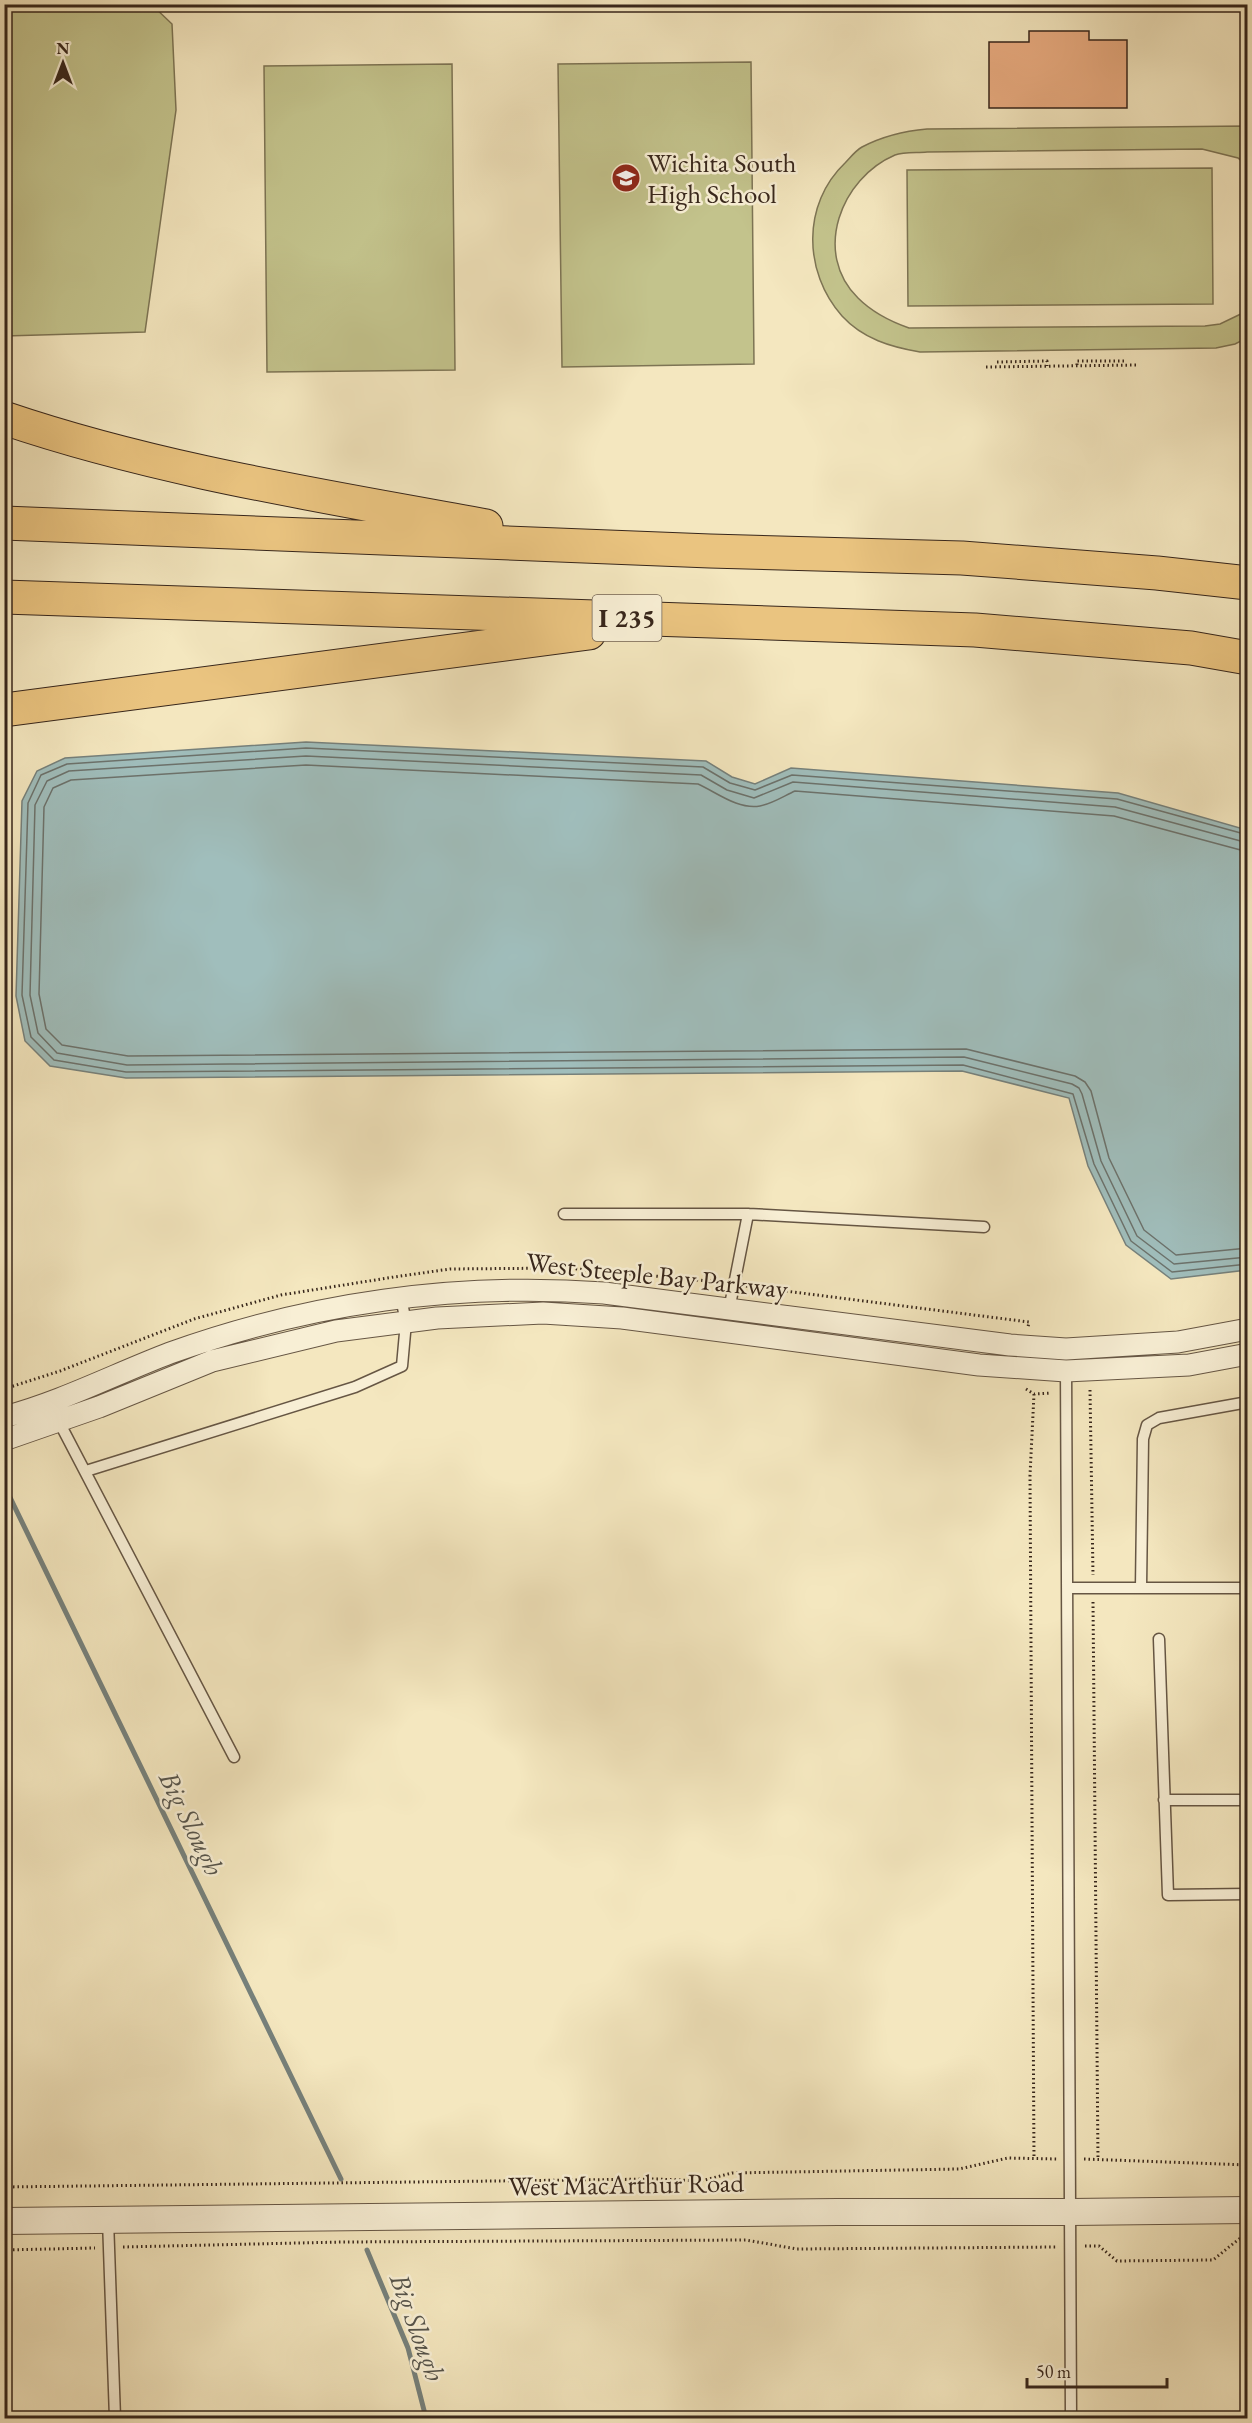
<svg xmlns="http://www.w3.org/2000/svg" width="1252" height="2423" font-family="'EB Garamond',serif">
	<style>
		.green { fill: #c3c38c; stroke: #7d7454; stroke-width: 1.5 }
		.water { fill: #a0bebc; stroke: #76817c; stroke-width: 1.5 }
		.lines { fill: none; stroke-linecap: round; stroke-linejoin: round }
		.shore { stroke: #6c726c; stroke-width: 1.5 }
		.stream { stroke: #76817c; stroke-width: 5 }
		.building { fill: #e8ab80; stroke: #37261b; stroke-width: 1.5 }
		.service-casing { stroke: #665644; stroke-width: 13 }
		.minor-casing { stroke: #665644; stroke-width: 23 }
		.tertiary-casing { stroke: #665644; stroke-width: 28 }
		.motorway-casing { stroke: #37261b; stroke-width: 35 }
		.path { stroke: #37261b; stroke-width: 3; stroke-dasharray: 1.5 3; stroke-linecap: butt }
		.service { stroke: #f8efd5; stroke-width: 10 }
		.minor { stroke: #f8efd5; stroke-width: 21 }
		.tertiary { stroke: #f8efd5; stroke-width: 26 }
		.motorway { stroke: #eac480; stroke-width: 33 }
		.labels { text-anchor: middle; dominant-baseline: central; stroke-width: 5; stroke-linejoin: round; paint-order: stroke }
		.shield { fill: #f8efd5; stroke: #716253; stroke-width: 1.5 }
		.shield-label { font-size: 26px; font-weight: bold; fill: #37261b }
		.poi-label { font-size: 27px; fill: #37261b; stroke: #f8efd5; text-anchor: start }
		.street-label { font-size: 27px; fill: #37261b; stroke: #f8efd5 }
		.water-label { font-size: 28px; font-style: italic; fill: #56544b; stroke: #f8efd5 }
	</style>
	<rect width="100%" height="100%" fill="#f4e7bf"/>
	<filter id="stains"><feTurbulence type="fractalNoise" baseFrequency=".00333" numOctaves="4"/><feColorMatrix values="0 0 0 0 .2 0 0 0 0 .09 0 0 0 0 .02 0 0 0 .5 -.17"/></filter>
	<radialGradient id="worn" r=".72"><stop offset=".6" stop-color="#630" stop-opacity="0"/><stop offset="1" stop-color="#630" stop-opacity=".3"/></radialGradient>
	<path class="green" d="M4,5h148l20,19 4,86 -31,222 -140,4z
		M751,62l3,302 -192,3 -4,-303z
		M452,64l3,306 -188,2 -3,-306z
		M1247,126v40l-9,-8 -36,-9 -275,3c-10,1 -23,0 -32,3 -54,23 -83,98 -37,143 15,15 31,23 51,30l296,-2 15,-2 27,-13v27l-12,6 -19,4 -296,4c-29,-5 -57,-13 -78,-36 -39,-44 -40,-112 3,-153 5,-5 10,-12 17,-16 21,-11 42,-16 65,-18z
		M1212,168l1,136 -305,2 -1,-136z"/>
	<path class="water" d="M306,742l400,19 26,16 23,7 36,-16 327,25 129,37v440l-76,9 -45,-34 -38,-79 -19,-68 -107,-27 -836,7 -76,-12 -25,-25 -9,-45 6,-195 15,-30 28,-13z"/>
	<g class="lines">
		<path class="shore" d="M1248,835l-131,-36 -325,-24 -37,15 -25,-7 -27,-16 -397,-19 -239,16 -26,11 -13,28 -6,192 9,42 23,23 72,12 837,-7 110,29 21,70 37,77 41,31 76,-8
			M1248,843l-133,-36 -322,-25 -39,16 -27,-8 -26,-15 -395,-19 -237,15 -22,10 -12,24 -5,190 8,38 19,20 70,12 837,-8 108,27 7,4 3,6 19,67 36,75 37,28 74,-7
			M1248,852l-134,-36 -319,-25c-11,5 -23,13 -35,15 -22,4 -44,-14 -62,-22l-392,-19 -235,15 -18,8 -9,19 -5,187 7,35 16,16 66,11 838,-7 109,27 10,6 6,9 18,67 35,72 32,25 72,-7"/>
		<path class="stream" d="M4,1485l337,694
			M367,2250l41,98 18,70"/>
	</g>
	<path class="building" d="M1029,31h60v9h38v68h-138v-66h40z"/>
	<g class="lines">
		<g class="service-casing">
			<path id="service" d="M564,1214h184l236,13
				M729,1310l19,-96
				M1066,1367l5,1051
				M57,1418l177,339
				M86,1471l269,-84 47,-21 4,-44 -5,-24
				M1067,1588h181
				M1141,1588l2,-149 4,-14 12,-7 89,-16
				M1159,1639l9,256 80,-1
				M1164,1800h84
				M108,2220l7,198"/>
		</g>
		<g class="minor-casing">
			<path id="minor" d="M4,1417c57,-15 111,-43 166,-64 139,-50 287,-71 434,-60l406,52 56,4 112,-7 70,-13
				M4,1440l95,-33 113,-46 124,-30 101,-13 106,-5 79,5 357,47 87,6 123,-6 59,-11"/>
		</g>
		<g class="tertiary-casing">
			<path id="tertiary" d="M4,2221l834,-9h233l177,-2"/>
		</g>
		<g class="motorway-casing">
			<path id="motorway" d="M4,418c156,53 321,78 482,108
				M4,523l706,28 252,7 195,15 91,10
				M4,597l971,33 216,18 57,10
				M4,710l585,-77"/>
		</g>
		<path class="path" d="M997,362l50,-1v5
			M1077,365v-4h48
			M986,367l151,-2
			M746,1286l283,36 -1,5
			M4,1389l56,-18 134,-52 87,-24 113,-18 56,-8 117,-1 152,14
			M1026,1389l8,5 17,-1
			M1090,1390l3,185
			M1034,1394l-4,81 4,684
			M1093,1602l5,558
			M1084,2159l164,6
			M4,2187l653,-8 44,2 31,-8 227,-4 49,-11 49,1
			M1085,2246h14l18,15 96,-1 26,-21h9
			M123,2247l219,-5 404,-2 51,9 260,-2
			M4,2250l91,-2"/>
		<use href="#service" class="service"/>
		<use href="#minor" class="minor"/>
		<use href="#tertiary" class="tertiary"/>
		<use href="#motorway" class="motorway"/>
	</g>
	<defs>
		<g id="school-disc" transform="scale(1.5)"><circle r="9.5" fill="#8f2418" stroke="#f8efd5"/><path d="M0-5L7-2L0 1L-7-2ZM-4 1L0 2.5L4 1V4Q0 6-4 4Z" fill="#fff"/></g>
	</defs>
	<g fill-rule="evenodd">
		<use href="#school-disc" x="626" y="178"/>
	</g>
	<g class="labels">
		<rect class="shield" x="592.5" y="595" width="69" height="46" rx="4.5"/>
		<g class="shield-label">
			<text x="627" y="618">I 235</text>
		</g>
		<g class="poi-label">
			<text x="647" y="162">Wichita South<tspan x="647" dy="31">High School</tspan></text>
		</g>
		<g class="street-label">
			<text transform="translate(657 1275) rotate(6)">West Steeple Bay Parkway</text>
			<text transform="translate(626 2184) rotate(-1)">West MacArthur Road</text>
		</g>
		<g class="water-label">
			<text transform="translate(192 1823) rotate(64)">Big Slough</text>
			<text transform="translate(418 2327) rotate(70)">Big Slough</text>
		</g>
	</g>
	<rect width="1252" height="2423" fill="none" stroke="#f4e7bf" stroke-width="24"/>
	<rect x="6" y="6" width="1240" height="2411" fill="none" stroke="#37261b" stroke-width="3"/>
	<rect x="12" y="12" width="1228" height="2399" fill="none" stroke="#37261b" stroke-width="1.5"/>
	<g transform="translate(63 63)" stroke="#f8efd5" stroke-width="4.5" paint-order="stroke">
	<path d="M0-4.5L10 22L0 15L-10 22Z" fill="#37261b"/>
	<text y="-9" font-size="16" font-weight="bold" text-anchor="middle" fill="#37261b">N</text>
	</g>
	<path d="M1027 2378v9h140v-9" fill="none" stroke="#37261b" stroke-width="3"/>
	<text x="1036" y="2378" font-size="18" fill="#37261b" stroke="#f8efd5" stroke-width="4.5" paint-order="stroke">50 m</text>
	<rect width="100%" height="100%" filter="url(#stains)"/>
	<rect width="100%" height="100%" fill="url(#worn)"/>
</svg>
